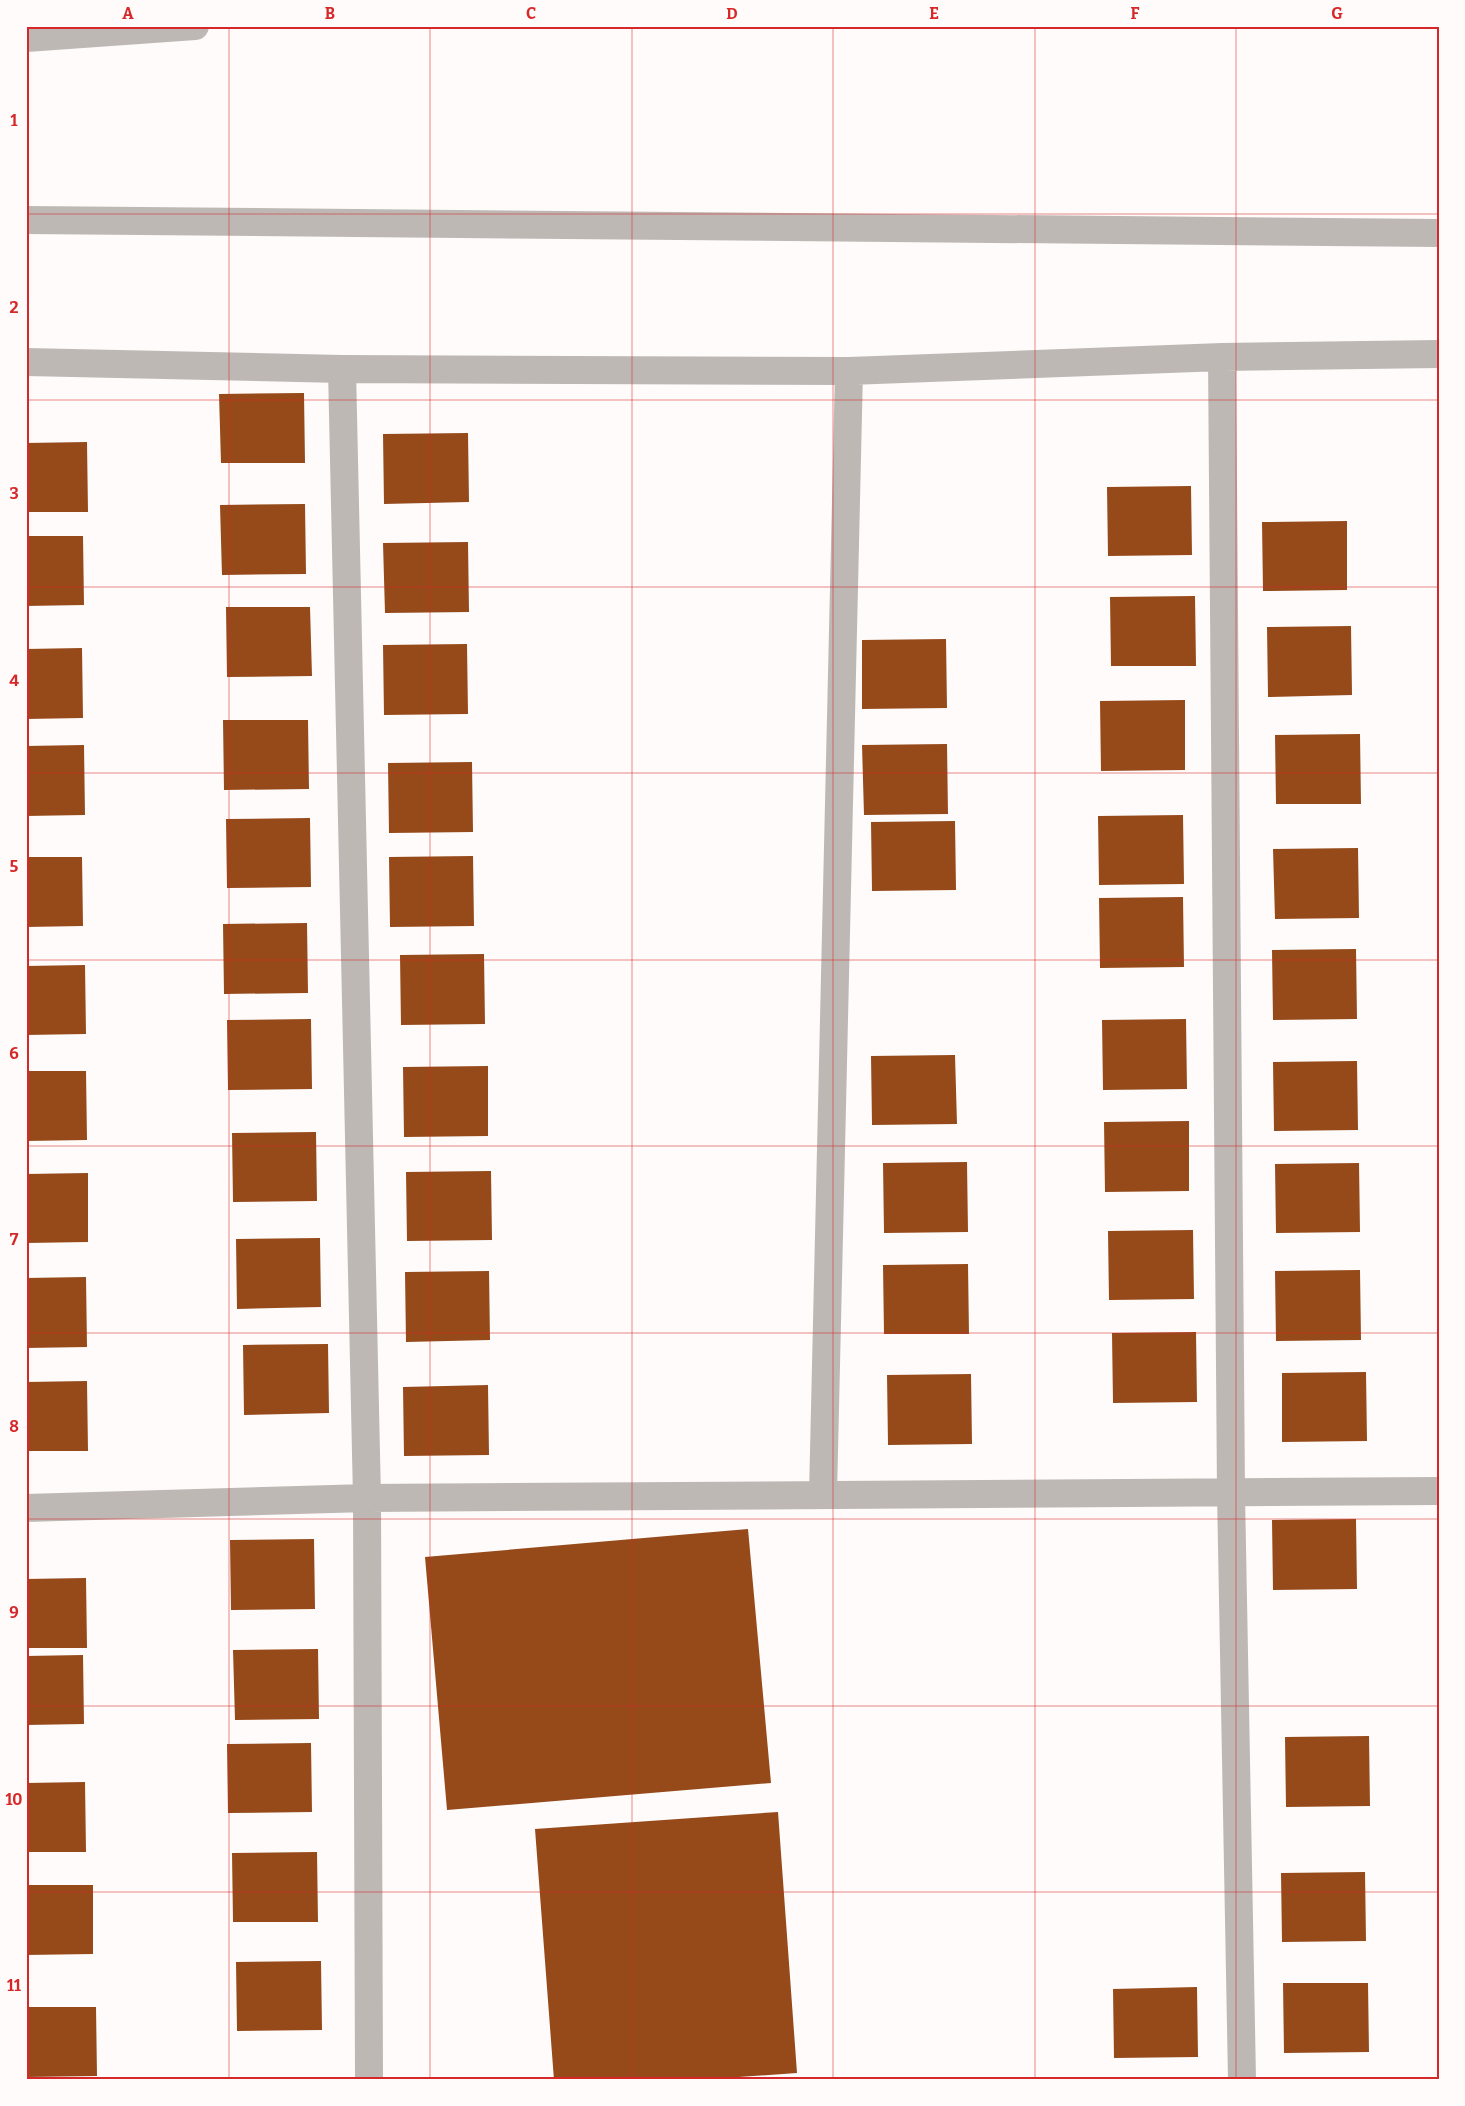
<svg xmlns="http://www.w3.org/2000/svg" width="1465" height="2106" font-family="Bitter,serif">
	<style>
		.building { fill: #964a1a }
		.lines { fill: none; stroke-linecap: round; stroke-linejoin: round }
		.minor { stroke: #beb8b5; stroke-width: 28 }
		.grid { fill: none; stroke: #d62828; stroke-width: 1; stroke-opacity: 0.55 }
		.neatline { fill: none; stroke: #d62828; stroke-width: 2 }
		.grid-label { font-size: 16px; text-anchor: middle; font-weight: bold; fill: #d62828 }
	</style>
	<rect width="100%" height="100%" fill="#fefbfa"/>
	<path class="building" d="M304,393l1,70h-84l-2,-69z
		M468,433l1,69 -85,2 -1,-70z
		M87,442l1,70h-62v-69z
		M1191,486l1,69 -84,1 -1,-69z
		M305,504l1,70 -84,1 -2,-70z
		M1347,521v69l-84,1 -1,-69z
		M26,536h57l1,69 -58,1z
		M468,542l1,70 -84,1 -2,-70z
		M1195,596l1,70h-85l-1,-69z
		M226,607h84l2,69 -85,1z
		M1351,626l1,69 -84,2 -1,-70z
		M946,639l1,69 -85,1v-69z
		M467,644l1,70 -84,1 -1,-70z
		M82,648l1,70 -57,1v-70z
		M1185,700v70l-84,1 -1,-70z
		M223,720h85l1,69 -85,1z
		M1360,734l1,70h-85l-1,-69z
		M947,744l1,70 -84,1 -2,-70z
		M84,745l1,70 -59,1v-70z
		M472,762l1,70 -84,1 -1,-70z
		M1183,815l1,69 -85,1 -1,-69z
		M310,818l1,69 -84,1 -1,-69z
		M955,821l1,69 -84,1 -1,-69z
		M1358,848l1,70 -84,1 -2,-70z
		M473,856l1,70 -84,1 -1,-70z
		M26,857h56l1,69 -57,1z
		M1183,897l1,70 -84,1 -1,-70z
		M307,923l1,70 -84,1 -1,-70z
		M1356,949l1,70 -84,1 -1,-70z
		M484,954l1,70 -84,1 -1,-70z
		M85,965l1,69 -60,1v-69z
		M311,1019l1,70 -84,1 -1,-70z
		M1186,1019l1,70 -84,1 -1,-70z
		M955,1055l2,69 -85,1 -1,-69z
		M1357,1061l1,69 -84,1 -1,-69z
		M488,1066v70l-84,1 -1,-70z
		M26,1071h60l1,69 -61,1z
		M1189,1121v70l-84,1 -1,-70z
		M316,1132l1,69 -84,1 -1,-69z
		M967,1162l1,70 -84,1 -1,-70z
		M1359,1163l1,69 -84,1 -1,-69z
		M491,1171l1,69 -85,1 -1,-69z
		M88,1173v69l-62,1v-69z
		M1193,1230l1,69 -85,1 -1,-69z
		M320,1238l1,69 -84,2 -1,-70z
		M968,1264l1,70h-85l-1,-69z
		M1360,1270l1,70 -85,1 -1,-70z
		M489,1271l1,69 -84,2 -1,-70z
		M86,1277l1,70 -61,1v-70z
		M1196,1332l1,70 -84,1 -1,-70z
		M328,1344l1,69 -85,2 -1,-70z
		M1366,1372l1,69 -85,1v-69z
		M971,1374l1,70 -84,1 -1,-70z
		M87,1381l1,70h-62v-69z
		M488,1385l1,70 -85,1 -1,-69z
		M1356,1519l1,70 -84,1 -1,-70z
		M748,1529l23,254 -324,27 -22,-253z
		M314,1539l1,70 -84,1 -1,-70z
		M86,1578l1,70h-61v-69z
		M318,1649l1,70 -84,1 -2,-70z
		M83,1655l1,69 -58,1v-69z
		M1369,1736l1,70 -84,1 -1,-70z
		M311,1743l1,69 -84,1 -1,-69z
		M85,1782l1,70h-60v-69z
		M778,1812l19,261 -102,7h-141l-19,-251z
		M317,1852l1,70h-85l-1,-69z
		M1365,1872l1,69 -84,1 -1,-69z
		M26,1885h67v69l-67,1z
		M321,1961l1,69 -85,1 -1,-69z
		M1283,1983h85l1,69 -85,1z
		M1197,1987l1,70 -84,1 -1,-69z
		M26,2007h70l1,69 -71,1z"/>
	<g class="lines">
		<path class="minor" d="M26,38l169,-12
			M26,220l1413,13
			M1222,357l9,1136 11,587
			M26,362l316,7 507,2 373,-14 217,-3
			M342,369l25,1129 2,582
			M823,1495l26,-1124
			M26,1508l341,-10 1072,-7"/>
	</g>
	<path class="grid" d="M229,26v2054M430,26v2054M632,26v2054M833,26v2054M1035,26v2054M1236,26v2054M26,214h1413M26,400h1413M26,587h1413M26,773h1413M26,960h1413M26,1146h1413M26,1333h1413M26,1519h1413M26,1706h1413M26,1892h1413"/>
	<rect width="1465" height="2106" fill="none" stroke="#fefbfa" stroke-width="55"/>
	<rect x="28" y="28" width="1410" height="2050" class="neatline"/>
	<g class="grid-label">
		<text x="128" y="19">A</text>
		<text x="330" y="19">B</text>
		<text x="531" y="19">C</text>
		<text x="732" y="19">D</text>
		<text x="934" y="19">E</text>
		<text x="1135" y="19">F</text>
		<text x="1337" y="19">G</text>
		<text x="14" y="126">1</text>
		<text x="14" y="313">2</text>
		<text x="14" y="499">3</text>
		<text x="14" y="686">4</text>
		<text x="14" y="872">5</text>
		<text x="14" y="1059">6</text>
		<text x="14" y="1245">7</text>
		<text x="14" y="1432">8</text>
		<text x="14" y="1618">9</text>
		<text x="14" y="1805">10</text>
		<text x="14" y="1991">11</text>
	</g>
</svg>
